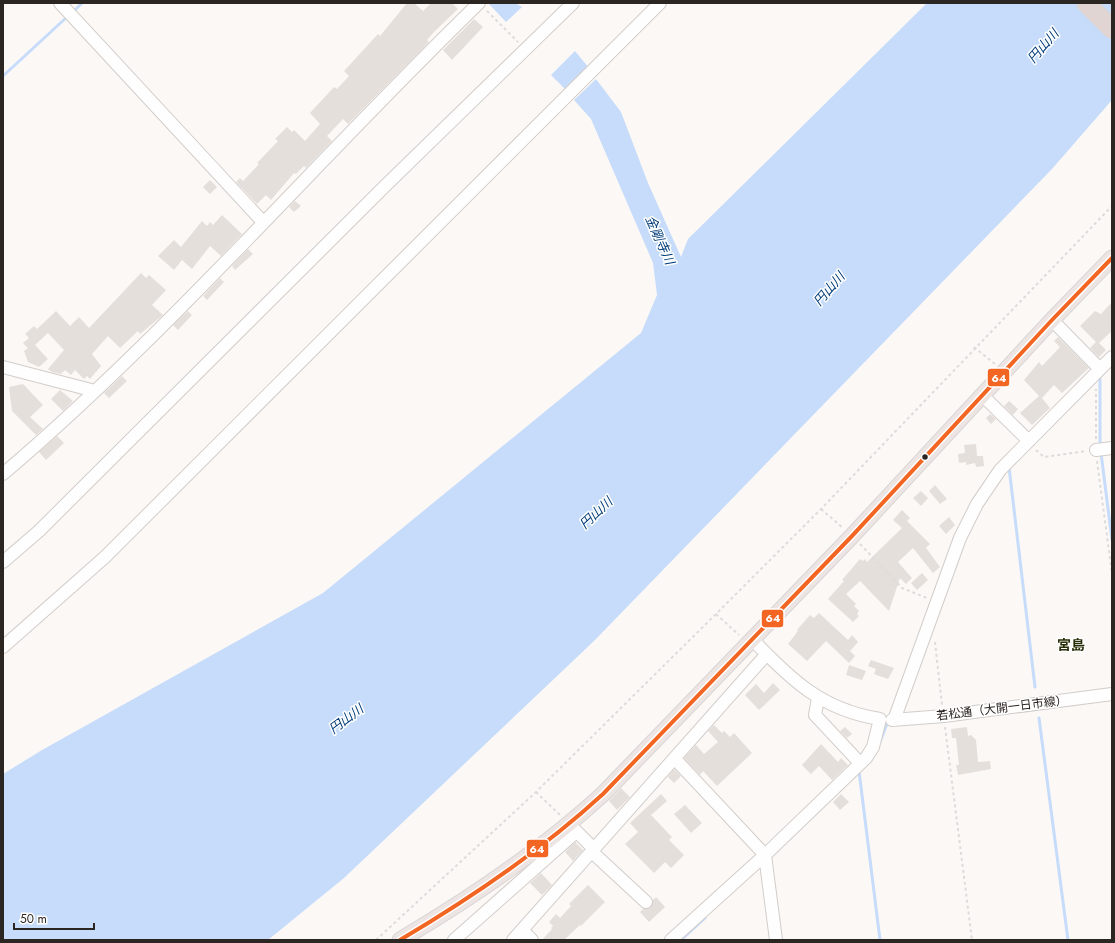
<svg xmlns="http://www.w3.org/2000/svg" width="1115" height="943" font-family="Jost,'Noto Sans JP',sans-serif">
	<style>
		.water { fill: #c6dcfa }
		.lines { fill: none; stroke-linecap: round; stroke-linejoin: round }
		.stream { stroke: #c6dcfa; stroke-width: 3 }
		.building { fill: #e4dfdb }
		.minor-casing { stroke: #d2cdc9; stroke-width: 14 }
		.major-casing { stroke: #d8d5d4; stroke-width: 17 }
		.highway-casing { stroke: #d8d5d4; stroke-width: 20 }
		.path { stroke: #dddcdb; stroke-width: 2; stroke-dasharray: 3 3; stroke-linecap: butt }
		.minor { stroke: #fffefe; stroke-width: 12 }
		.major { stroke: #ede5e3; stroke-width: 15 }
		.highway { stroke: #e0d5d2; stroke-width: 18 }
		.bus-1-casing { stroke: #fff; stroke-width: 7 }
		.bus-1 { stroke: #f26522; stroke-width: 4 }
		.bus-dot { fill: #2c2622; stroke: #fff; stroke-width: 1.5 }
		.labels { text-anchor: middle; dominant-baseline: central; stroke-width: 3; stroke-linejoin: round; paint-order: stroke }
		.street-label { font-size: 12px; fill: #2c2622; stroke: #fff }
		.water-label { font-size: 13px; font-style: italic; fill: #003c79; stroke: #fff }
		.quarter-label { font-size: 14px; font-weight: bold; fill: #282f06; stroke: #fff }
		.line-badge { stroke: #fff; stroke-width: 1.5 }
		.badge-label { font-size: 11px; text-anchor: middle; font-weight: bold; fill: #fff }
	</style>
	<rect width="100%" height="100%" fill="#fcf8f6"/>
	<path class="water" d="M488,3h27l7,4 -16,15z
		M927,3h185v97l-60,69 -458,472 -250,237 -76,62h-265v-166l39,-24 281,-157 318,-260 16,-38 -4,-32 -62,-144 -17,-19 22,-21 25,33 27,71 33,74 7,-18z
		M575,51l14,17 -24,21 -14,-14z"/>
	<g class="lines">
		<path class="stream" d="M72,13l10,-10
			M3,76l65,-60
			M1100,444v-65
			M1101,453l11,87
			M1009,467l26,220
			M1039,718l29,222
			M880,742l8,-21
			M859,771l21,169
			M681,940l24,-22"/>
	</g>
	<path class="building" d="M407,3h7l9,8 8,-8h21l6,6 -24,23 -7,8 2,2 -81,82 -5,-5 -16,17 5,5 -26,27 -2,-2 -8,8 -2,-1 -23,27 -5,-5 -9,9 -21,-22 4,-4 3,3 16,-17 -2,-1 21,-22 -3,-2 12,-12 5,5 2,-2 11,11 15,-17 -10,-11 24,-26 3,2 12,-13 -5,-5 34,-37 2,2z
		M474,19l9,8 -31,33 -9,-10z
		M210,180l7,7 -7,7 -7,-7z
		M295,201l6,5 -7,6 -5,-5z
		M222,215l20,19 -21,22 -11,-10 -18,23 -10,-9 -8,10 -16,-14 16,-16 7,7 21,-26 5,5 3,-4 3,3z
		M248,249l5,5 -18,16 -3,-4z
		M141,273l5,5 3,-3 17,15 -14,15 11,10 -23,19 -2,-3 -18,17 -12,-12 -16,18 9,12 -11,13 -3,-3 -3,3 -9,-9 -4,5 -6,-5 -4,4 -9,-2 -4,-3 16,-19 -16,-17 -13,12 13,14 -9,8 -11,-5 -4,-11 4,-3 -5,-5 6,-5 -4,-4 9,-8 3,3 19,-18 14,15 9,-9 10,11z
		M220,278l4,4 -17,18 -4,-4z
		M1112,302v29l-13,12 7,7 -7,7 -9,-9 6,-6 -16,-16 15,-15 6,3z
		M188,311l4,4 -14,15 -5,-5z
		M1058,337l31,31 -27,25 -8,-8 -12,13 8,10 -18,17 -12,-12 19,-17 -15,-16 15,-18 3,4 18,-19 -6,-6z
		M122,376l5,5 -18,17 -5,-5z
		M23,384l20,21 -13,12 13,12 -7,6 -24,-24 -3,-24z
		M60,390l13,11 -10,10 -12,-12z
		M1009,401l9,8 -5,6 -9,-9z
		M990,414l6,5 -5,5 -5,-6z
		M57,436l7,7 -18,17 -7,-8z
		M976,444l1,12h6l1,10 -8,1 -1,-4 -9,2v-3l-7,1 -1,-9 7,-1 -1,-8z
		M935,485l12,14 -7,5 -11,-13z
		M921,491l7,7 -7,8 -8,-8z
		M902,510l8,8 -3,3 23,23 -4,4 14,19 -7,6 -20,-25 -15,14 14,16 -6,6 -6,-6 -11,33 -29,-30 -14,13 10,10 -2,2 5,5 -2,3 2,2 -6,6 -25,-23 16,-18 -2,-1 18,-21 3,2 2,-2 2,3 35,-34 -9,-8z
		M949,517l6,8 -9,9 -7,-8z
		M922,573l6,7 -11,10 -6,-7z
		M819,613l29,27 4,-5 6,7 -8,9 5,5 -6,7 -23,-22 -19,20 -19,-17 10,-13 -1,-1 13,-15 4,3z
		M871,660l23,8 -6,11 -14,-5 2,-5 -8,-3z
		M849,665l17,6 -4,9 -16,-5z
		M773,683l7,7 -21,20 -14,-15 11,-11 8,9z
		M714,725l8,8 2,-2 6,6 4,-4 18,20 -35,33 -14,-15 -3,4 -16,-17 12,-13 8,9 14,-12 -10,-11z
		M845,727l7,7 -5,4 -7,-7z
		M967,727l1,9 3,-1 5,5 2,22 12,-1 1,8 -33,6 -2,-10h3l-3,-27h-4l-1,-9z
		M821,744l17,18 3,-4 7,7 -16,15 -13,-14 -8,8 -9,-9z
		M674,769l7,7 -7,7 -6,-6z
		M621,788l9,9 -13,13 -8,-9z
		M661,794l6,7 -16,14 21,22 -3,3 15,15 -13,13 -6,-6 -11,11 -29,-29 13,-12 -8,-9z
		M841,794l8,8 -9,8 -7,-8z
		M685,805l17,18 -11,10 -17,-19z
		M575,842l8,8 -10,11 -8,-9z
		M541,873l11,12 -10,10 -12,-12z
		M588,885l17,17 -24,24 -1,-1 -16,15h-22l10,-11 -1,-1 2,-2 -4,-4 7,-8 4,4 11,-12 -2,-2z
		M656,897l9,10 -16,15 -9,-10 3,-3 8,-2 2,-7z"/>
	<g class="lines">
		<g class="minor-casing">
			<path id="minor" d="M60,3l203,219
				M1052,320l48,49
				M3,367l92,24
				M983,396l46,45
				M1096,450l16,-2
				M3,474c170,-145 316,-316 476,-471
				M3,562l36,-31 346,-345 188,-183
				M3,647l102,-90 555,-554
				M818,698l-3,17 45,48
				M892,720l52,-4 168,-22
				M894,720l66,-182 17,-34 23,-34 112,-113
				M675,759l90,96 11,85
				M571,826l23,23
				M592,852l54,50
				M522,930l10,10
				M454,940l122,-108
				M513,940l253,-285
				M671,940l94,-85 101,-97 7,-11 7,-28c-58,-9 -89,-39 -128,-80"/>
		</g>
		<g class="major-casing">
			<path id="major" d="M400,940c71,-42 142,-90 203,-146l249,-258 200,-216 60,-62"/>
		</g>
		<g class="highway-casing">
			<path id="highway" d="M1086,3l26,26"/>
		</g>
		<path class="path" d="M487,11l31,31
			M974,347l21,17
			M1096,439v-50
			M1036,450l8,7 43,-6
			M1097,461l15,113
			M821,509l22,19
			M860,544l42,44 25,10
			M716,614l23,21
			M935,642l7,63
			M945,727l27,213
			M536,792l24,23
			M376,940l160,-148 180,-178 105,-105 291,-303"/>
		<use href="#minor" class="minor"/>
		<use href="#major" class="major"/>
		<use href="#highway" class="highway"/>
		<g class="bus-1-casing">
			<path id="bus-1" d="M400,940c71,-42 142,-90 203,-146l249,-258 200,-216 60,-62"/>
		</g>
		<use href="#bus-1" class="bus-1"/>
	</g>
	<circle class="bus-dot" cx="925" cy="457" r="3.5"/>
	<g class="labels">
		<g class="street-label">
			<text transform="translate(1002 708) rotate(-7)">若松通（大開一日市線）</text>
		</g>
		<g class="water-label">
			<text transform="translate(1043 46) rotate(-49)">円山川</text>
			<text transform="translate(660 240) rotate(66)">金剛寺川</text>
			<text transform="translate(829 289) rotate(-49)">円山川</text>
			<text transform="translate(596 513) rotate(-43)">円山川</text>
			<text transform="translate(346 719) rotate(-37)">円山川</text>
		</g>
		<g class="quarter-label">
			<text x="1071" y="645">宮島</text>
		</g>
	</g>
	<g class="line-badge">
		<rect x="987" y="368" width="23" height="19" rx="4" fill="#f26522"/>
		<rect x="761" y="609" width="23" height="19" rx="4" fill="#f26522"/>
		<rect x="526" y="839" width="23" height="19" rx="4" fill="#f26522"/>
	</g>
	<g class="badge-label">
		<text x="999" y="382">64</text>
		<text x="773" y="622">64</text>
		<text x="537" y="853">64</text>
	</g>
	<rect width="1115" height="943" fill="none" stroke="#2c2622" stroke-width="8"/>
	<path d="M14 923v6h80v-6" fill="none" stroke="#2c2622" stroke-width="2"/>
	<text x="20" y="923" font-size="12" fill="#2c2622" stroke="#ffffff" stroke-width="3" paint-order="stroke">50 m</text>
</svg>
